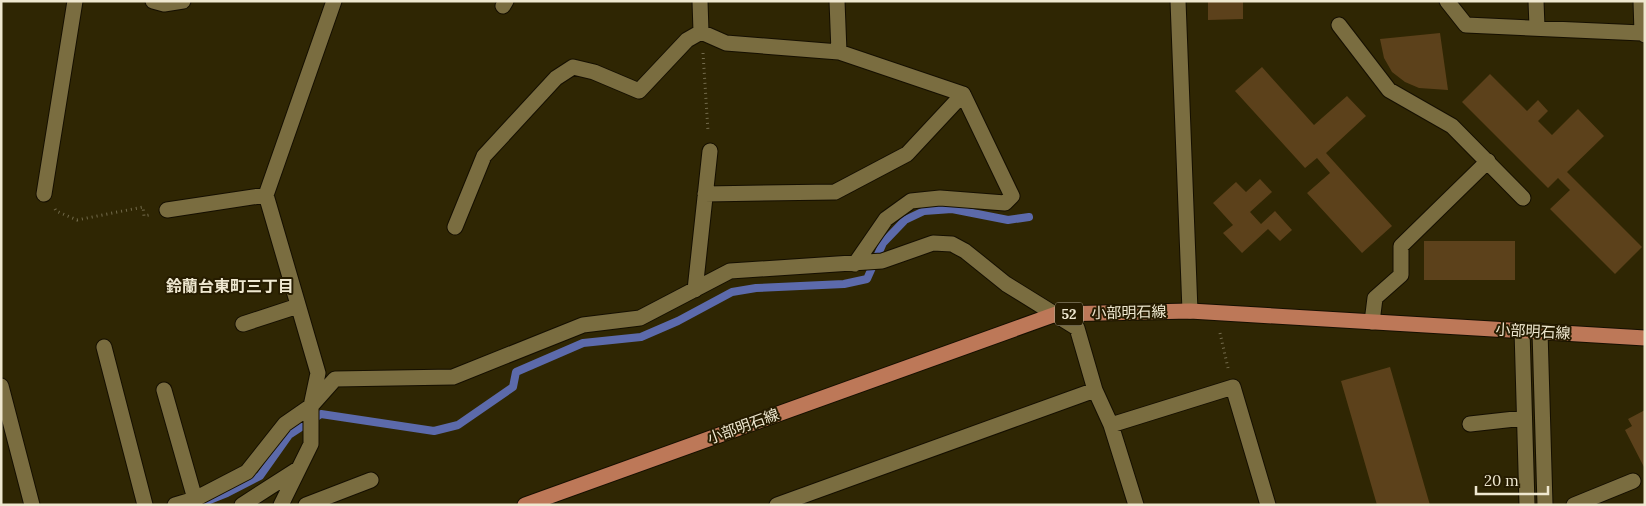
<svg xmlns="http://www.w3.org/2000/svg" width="1646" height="506" font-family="Lora,'Noto Sans JP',serif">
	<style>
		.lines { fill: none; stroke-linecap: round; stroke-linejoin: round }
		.stream { stroke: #5c6aab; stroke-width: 8 }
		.building { fill: #5c411b }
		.minor-casing { stroke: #150f00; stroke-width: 17 }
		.major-casing { stroke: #150f00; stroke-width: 17 }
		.path { stroke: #736b4c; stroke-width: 3; stroke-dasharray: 1 4; stroke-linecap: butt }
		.minor { stroke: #7a6d40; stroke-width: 15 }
		.major { stroke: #bd7858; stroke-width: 15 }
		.labels { text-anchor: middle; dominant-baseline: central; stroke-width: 4; stroke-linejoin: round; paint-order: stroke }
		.shield { fill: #261c00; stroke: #b3ab92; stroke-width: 1 }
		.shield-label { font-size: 14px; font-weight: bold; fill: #efe8d0 }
		.street-label { font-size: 15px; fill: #efe8d0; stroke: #261c00 }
		.neighbourhood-label { font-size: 16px; font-weight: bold; fill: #efe8d0; stroke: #261c00 }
	</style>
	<rect width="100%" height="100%" fill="#2f2603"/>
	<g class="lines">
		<path class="stream" d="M202,503l25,-10 33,-17 29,-41 32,-21 113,17 24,-6 55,-38 3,-15 67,-29 58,-6 37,-16 54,-29 24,-4 88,-4 23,-5 16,-36 22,-23 19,-9 28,-2 56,11 21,-3"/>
	</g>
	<path class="building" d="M1208,1h35v18l-35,1z
		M1440,33l8,57 -29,-2 -14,-6 -13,-10 -8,-14 -4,-19z
		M1262,67l52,58 33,-29 19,20 -40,37 66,73 -30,27 -55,-60 23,-20 -13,-15 -12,10 -70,-77z
		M1490,74l37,37 11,-11 10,11 -10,10 14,14 26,-26 26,27 -37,36 75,75 -27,27 -65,-65 20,-19 -12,-12 -10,10 -86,-86z
		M1260,179l12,13 -22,20 11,12 14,-13 17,19 -12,11 -12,-12 -26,24 -19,-20 10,-8 -20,-22 23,-21 10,10z
		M1424,241h91v39h-91z
		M1390,367l40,138h-53l-36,-124z
		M1645,410v59l-20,-39 7,-4 -4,-7z"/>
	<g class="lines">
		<g class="minor-casing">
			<path id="minor" d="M153,1l11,3 19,-3
				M700,1l1,31
				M837,1l2,51
				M1178,1l12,310
				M1447,1l19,24 176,8 3,2
				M1536,1l1,26
				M1641,1l1,32
				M503,6l3,-5
				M1339,25l50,65 63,36 71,72
				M701,32l25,11 113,9 124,42 49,102 -7,7 -65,-5 -29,3 -25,18 -31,45
				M44,194l31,-193
				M705,194l130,-2 72,-38 56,-60
				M167,210l99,-15
				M455,227l29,-71 72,-78 17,-11 21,5 45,19 48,-51 14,-8
				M695,290l15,-139
				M1372,322l3,-24 26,-23v-29l87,-85
				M243,324l55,-18
				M1522,330l5,175
				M1540,331l5,174
				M104,347l41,158
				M1,386l31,119
				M164,390l31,109
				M1470,424l54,-6
				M1111,425l122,-38 35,118
				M175,505l20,-6 52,-27 38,-48 26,-18 24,-27 118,-2 130,-52 57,-7 90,-47 152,-10 51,-18 19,1 13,7 41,33 71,44 18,62 16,35 25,80
				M242,505l56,-36
				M281,505l30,-61v-38l7,-33 -52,-178 68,-194
				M306,505l65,-25
				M777,505l318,-115
				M1574,505l59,-24"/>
		</g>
		<g class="major-casing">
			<path id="major" d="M525,505l531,-191 134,-3 455,27"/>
		</g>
		<path class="path" d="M703,53l5,78
			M55,209l1,2 21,9 66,-13 1,9 5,-1
			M1220,333l8,35"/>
		<use href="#minor" class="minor"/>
		<use href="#major" class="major"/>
	</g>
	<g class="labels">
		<rect class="shield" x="1055" y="302.5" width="28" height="23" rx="4"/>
		<g class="shield-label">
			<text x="1069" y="314">52</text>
		</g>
		<g class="street-label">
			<text transform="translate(1129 312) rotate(-1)">小部明石線</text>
			<text transform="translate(1533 331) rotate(3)">小部明石線</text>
			<text transform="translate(743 426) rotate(-20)">小部明石線</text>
		</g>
		<g class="neighbourhood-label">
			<text x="230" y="286">鈴蘭台東町三丁目</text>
		</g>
	</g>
	<rect width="1646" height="506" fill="none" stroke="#efe8d0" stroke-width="5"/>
	<path d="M1476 486v8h72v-8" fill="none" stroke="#efe8d0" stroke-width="2.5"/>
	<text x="1484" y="486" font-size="15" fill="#efe8d0" stroke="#261c00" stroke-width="4" paint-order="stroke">20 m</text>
</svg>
